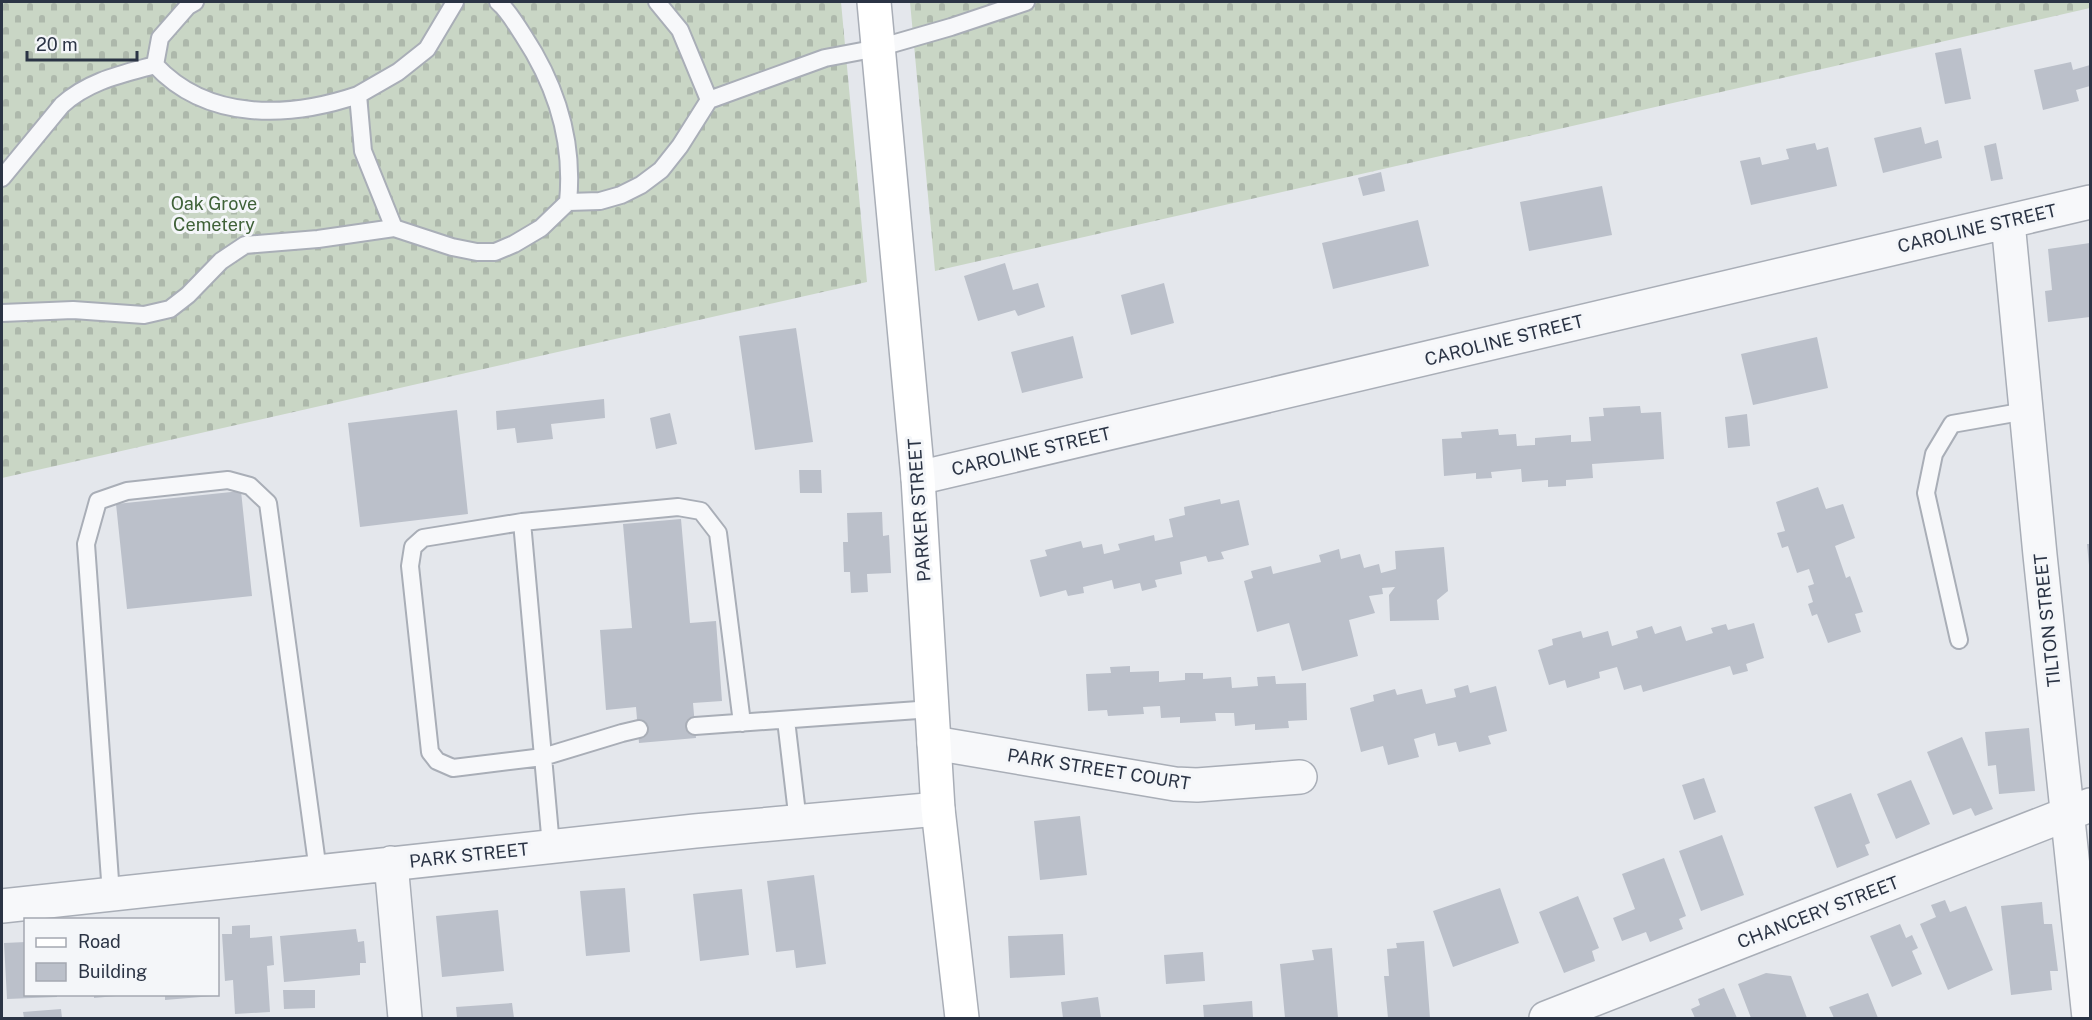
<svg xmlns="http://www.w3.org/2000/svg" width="2092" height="1020" font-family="'Public Sans',sans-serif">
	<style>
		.cemetery { fill: url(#cemetery-stones) }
		.building { fill: #bbc0ca }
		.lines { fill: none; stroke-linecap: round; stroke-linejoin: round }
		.lane-casing { stroke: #a9aeb7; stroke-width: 20 }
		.street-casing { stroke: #a9aeb7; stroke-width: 36 }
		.secondary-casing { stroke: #a9aeb7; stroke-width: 36 }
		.lane { stroke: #f7f8fa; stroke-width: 16 }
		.street { stroke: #f7f8fa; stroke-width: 33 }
		.secondary { stroke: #fff; stroke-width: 33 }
		.labels { text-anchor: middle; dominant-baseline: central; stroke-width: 6; stroke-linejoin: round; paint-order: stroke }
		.park-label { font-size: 18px; fill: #3f6138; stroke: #f4f6f9 }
		.street-label { font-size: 18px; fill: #2b3445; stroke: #f4f6f9 }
	</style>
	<defs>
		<pattern id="cemetery-stones" width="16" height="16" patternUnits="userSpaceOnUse" patternTransform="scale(1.5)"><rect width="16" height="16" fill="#c9d6c5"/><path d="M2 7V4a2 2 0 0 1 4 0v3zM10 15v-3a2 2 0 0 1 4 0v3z" fill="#adb8ab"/></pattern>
	</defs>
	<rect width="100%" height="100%" fill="#e4e7ec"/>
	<path class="cemetery" d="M2,2h839l26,280 -865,196z
		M910,2h1180v6l-1155,263z"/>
	<path class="building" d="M1961,48l10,51 -26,5 -10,-51z
		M2071,62l2,8 17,-5v21l-14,4 3,11 -36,9 -9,-40z
		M1921,127l4,17 13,-4 4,18 -59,15 -9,-35z
		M1815,143l2,7 11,-3 9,39 -86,19 -11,-44 20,-4 2,8 27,-6 -3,-10z
		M1996,143l7,36 -12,2 -7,-35z
		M1381,172l4,19 -22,5 -5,-18z
		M1602,186l10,49 -83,16 -9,-49z
		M1418,220l11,46 -96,23 -11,-46z
		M2090,243v74l-42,5 -3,-31 7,-1 -4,-41z
		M1005,263l8,27 25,-7 7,24 -27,9 -3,-6 -37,11 -14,-45z
		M1164,283l10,40 -43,12 -10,-40z
		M796,328l17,114 -58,8 -16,-114z
		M1073,336l10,42 -61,15 -11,-41z
		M1817,337l11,51 -75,17 -12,-51z
		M604,399l1,19 -54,6 2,15 -36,4 -2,-15 -18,2 -1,-19z
		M1640,406l1,7 20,-1 3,47 -72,5 1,14 -27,2v6l-18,1v-7l-26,2 -1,-13 -30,3 1,6 -16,1v-6l-32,3 -2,-37 20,-1 -1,-6 37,-3 1,6 17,-1 1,12 18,-1v-7l36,-3v7l20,-1 -2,-24 15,-1 -1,-8z
		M457,410l11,104 -108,13 -12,-104z
		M670,413l7,31 -21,5 -6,-31z
		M1747,414l3,32 -22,2 -3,-31z
		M799,470h22l1,23h-22z
		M1818,487l8,22 17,-5 12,34 -20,8 11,32 4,-2 13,36 -8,2 6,18 -33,11 -11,-29 -5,2 -4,-12 5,-2 -5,-16 6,-2 -5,-15 -12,4 -9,-27 -6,2 -5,-15 8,-2 -9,-29z
		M241,491l11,105 -125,13 -11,-105z
		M1220,499l1,5 18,-4 10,45 -28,7 3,7 -16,3 -2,-6 -26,6 2,12 -27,6 2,7 -15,4 -2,-8 -26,6 -2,-9 -29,7 1,6 -16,3 -2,-6 -26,7 -10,-37 17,-4 -2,-6 36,-9 2,7 19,-4 2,10 16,-4 -2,-6 36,-9 1,6 18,-4 -4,-18 16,-4 -1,-8z
		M882,512l1,24 6,-1 2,38 -24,1 1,18 -17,1 -1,-21h-6l-1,-30h5l-1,-29z
		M681,519l9,104 26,-2 6,80 -29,2 3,35 -57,5 -3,-36 -30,3 -6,-80 32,-2 -9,-104z
		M2087,544h3v21h-1z
		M1444,547l4,44 -11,9 2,20 -49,1 -1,-26 6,-8 -13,1 1,6 -14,2 6,17 -26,7 9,36 -56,15 -13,-48 -32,9 -13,-51 9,-3 -2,-7 20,-5 2,8 48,-12 -2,-7 20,-6 2,10 19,-5 4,14 15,-4 2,9 15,-4 -1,-18z
		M1754,623l10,35 -18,6 2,7 -15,4 -3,-9 -87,26 -2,-7 -17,5 -7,-23 -18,5 1,6 -33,10 -2,-8 -16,5 -11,-35 15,-5 -1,-6 29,-8 2,7 25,-7 4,15 26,-8 -2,-7 16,-5 3,8 26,-8 5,15 27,-8 -2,-5 15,-4 2,6z
		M1130,666v6l29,-1v11l26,-2v-7h18v6l28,-2 1,11 26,-2 -1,-9 18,-1 1,8 30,-1 1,37 -19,1 1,7 -34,2v-6l-20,2 -1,-13h-19l1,8 -36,2v-6l-19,1 -1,-12 -17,1 1,7 -36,2 -1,-6 -19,1 -2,-37 25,-1 -1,-6z
		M1468,685l2,8 26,-7 11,45 -19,5 3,8 -32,8 -3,-10 -18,4 -3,-13 -21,6 5,18 -31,8 -5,-19 -22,6 -11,-44 24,-7 -1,-6 22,-6 2,6 25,-6 4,15 30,-7 -2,-8z
		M2029,728l6,63 -36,3 -3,-29 -8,1 -3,-34z
		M1962,737l31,72 -18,7 -4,-8 -18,7 -26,-63z
		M1704,778l12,34 -22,8 -12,-35z
		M1911,780l19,44 -34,15 -19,-45z
		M1851,793l19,50 -5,2 4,10 -32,13 -23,-61z
		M1080,816l7,59 -47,5 -6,-59z
		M1722,835l22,60 -43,16 -22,-60z
		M1664,858l22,58 -7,3 4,10 -33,13 -4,-10 -24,9 -9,-23 22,-9 -13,-35z
		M814,875l12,89 -30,4 -2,-18 -18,2 -9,-71z
		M625,888l5,64 -44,4 -6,-65z
		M1500,888l19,55 -66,24 -20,-56z
		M742,889l7,66 -49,6 -7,-67z
		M1578,896l21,52 -7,3 3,10 -31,12 -25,-61z
		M1945,900l5,12 16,-6 27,64 -45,20 -28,-66 16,-7 -5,-12z
		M2042,902l2,22h8l6,47h-8l2,19 -41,5 -10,-89z
		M498,910l6,61 -62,6 -6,-61z
		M1900,924l6,14 6,-3 6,13 -6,3 10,23 -30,13 -22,-51z
		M250,925v13l22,-2 2,29 -7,1 3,46 -35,2 -2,-34 -8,1 -3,-47h10v-8z
		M356,929l2,13 6,-1 2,22h-6v12l-76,7 -4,-46z
		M1063,934l2,41 -55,3 -2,-42z
		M1424,941l6,77h-42l-4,-42h5l-2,-27 10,-1 -1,-5z
		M26,942v52h31v3l-50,2 -3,-56z
		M1332,948l6,70h-53l-5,-54 34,-4 -2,-10z
		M1203,952l2,29 -39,3 -2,-29z
		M1766,973l25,3 16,42h-56l-13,-34z
		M1724,988l13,30h-42l-4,-9 9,-4 -2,-6z
		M283,990h32v18l-31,1z
		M1868,993l10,25h-44l-5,-11z
		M94,994h22v2l-22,2z
		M165,994h48v2l-48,4z
		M1098,997l3,21h-38l-2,-16z
		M1252,1001l1,17h-49l-1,-13z
		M512,1003l2,15h-57l-1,-11z
		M61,1009l1,9h-38l-1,-6z"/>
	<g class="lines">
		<g class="lane-casing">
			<path id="lane" d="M195,2l-7,4 -28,32 -5,27c53,57 135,53 203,30
				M498,2c10,8 17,21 25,33 33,50 51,107 45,167
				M657,2l23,28 29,70
				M2,178l60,-73c26,-24 60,-31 93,-40
				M394,228l-31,-77 -5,-56 40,-23 29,-23 28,-47
				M2,313l71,-3 71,5 26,-6 18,-14 33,-34 24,-16 73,-6 76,-11 58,19 25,5h18l19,-8 27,-16 27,-26 32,-1 21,-6 20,-10 20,-15 19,-24 29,-46 116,-42 53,-10 73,-21 75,-25
				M522,522l29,324
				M1959,640l-33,-147 8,-39 18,-30 74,-13
				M786,720l12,102
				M695,726l237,-17
				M639,729l-17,4 -79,24 -90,11 -16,-7 -7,-9 -20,-186 3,-19 10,-9 99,-16 156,-15 23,4 17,22 24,190
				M111,894l-25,-350 12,-43 29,-10 101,-11 22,6 18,17 50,368"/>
		</g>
		<g class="street-casing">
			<path id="street" d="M2008,222l32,333 49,463
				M918,478l1172,-276
				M934,743l241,41 22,1 103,-8
				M391,863l14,155
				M2,906l693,-75 243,-22
				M1546,1018l544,-213"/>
		</g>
		<g class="secondary-casing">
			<path id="secondary" d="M874,2l44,476 20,331 24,209"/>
		</g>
		<use href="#lane" class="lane"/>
		<use href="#street" class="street"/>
		<use href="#secondary" class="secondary"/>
	</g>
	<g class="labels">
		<g class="park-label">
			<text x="214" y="203">Oak Grove<tspan x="214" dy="21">Cemetery</tspan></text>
		</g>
		<g class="street-label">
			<text transform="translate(1977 228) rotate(-13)">CAROLINE STREET</text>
			<text transform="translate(1504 340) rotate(-14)">CAROLINE STREET</text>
			<text transform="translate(1031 451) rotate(-13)">CAROLINE STREET</text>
			<text transform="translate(919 510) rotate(-94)">PARKER STREET</text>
			<text transform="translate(2047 620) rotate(-96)">TILTON STREET</text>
			<text transform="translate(1099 769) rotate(9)">PARK STREET COURT</text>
			<text transform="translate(469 855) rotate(-6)">PARK STREET</text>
			<text transform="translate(1818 912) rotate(-21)">CHANCERY STREET</text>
		</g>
	</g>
	<rect width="2092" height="1020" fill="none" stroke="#2b3445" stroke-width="6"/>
	<rect x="24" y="918" width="195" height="78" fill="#f4f6f9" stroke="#a4a8b1" stroke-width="1.5"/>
	<rect x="36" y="938" width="30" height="9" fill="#ffffff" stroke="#a4a8b1" stroke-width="1.5"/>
	<text x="78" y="948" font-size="18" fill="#2b3445">Road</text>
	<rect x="36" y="963" width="30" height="18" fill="#bbc0ca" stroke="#a4a8b1" stroke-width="1.5"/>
	<text x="78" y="978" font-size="18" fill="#2b3445">Building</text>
	<path d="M27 51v9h110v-9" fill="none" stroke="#2b3445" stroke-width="3"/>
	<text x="36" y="51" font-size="18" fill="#2b3445" stroke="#f4f6f9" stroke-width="4.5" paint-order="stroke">20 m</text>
</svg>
